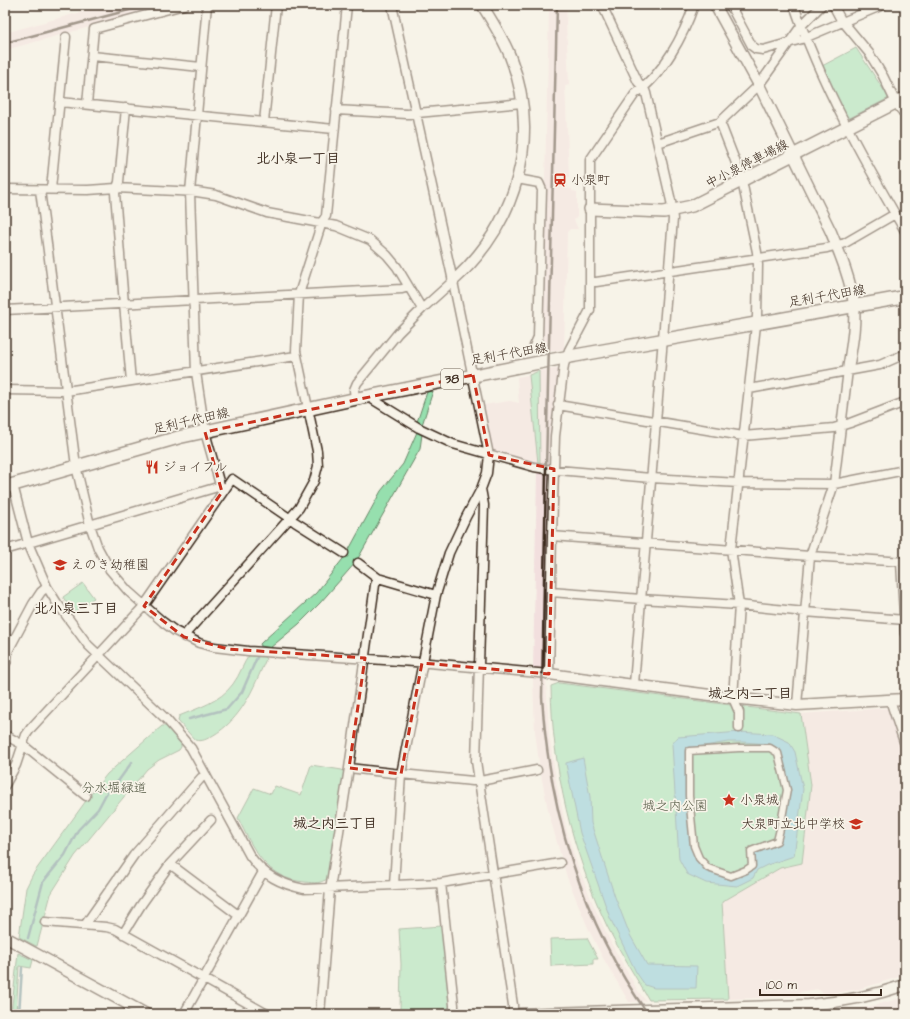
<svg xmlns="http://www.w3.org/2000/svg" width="910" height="1019" font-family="'Architects Daughter','Klee One',sans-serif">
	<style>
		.built { fill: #f2dfde }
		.green { fill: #96dfae; stroke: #688466 }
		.water { fill: #79c5d8; stroke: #60878e; fill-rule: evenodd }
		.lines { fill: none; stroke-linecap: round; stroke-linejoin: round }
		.stream { stroke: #60878e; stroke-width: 2.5 }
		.pedestrian-casing { stroke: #3b2a1e; stroke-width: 9 }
		.minor-casing { stroke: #3b2a1e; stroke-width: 11 }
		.tertiary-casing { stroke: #3b2a1e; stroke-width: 13 }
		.secondary-casing { stroke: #3b2a1e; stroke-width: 14 }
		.primary-casing { stroke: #3b2a1e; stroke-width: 15 }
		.pedestrian { stroke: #f7f3e8; stroke-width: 6 }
		.minor { stroke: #f7f3e8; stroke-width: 8 }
		.tertiary { stroke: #f7f3e8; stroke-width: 10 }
		.secondary { stroke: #f7f3e8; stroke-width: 11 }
		.primary { stroke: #f7f3e8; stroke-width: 12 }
		.rail { stroke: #3b2a1e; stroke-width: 2.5 }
		.marked { fill: none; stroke: #c8321e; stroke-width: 3; stroke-dasharray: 8 5; stroke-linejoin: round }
		.labels { text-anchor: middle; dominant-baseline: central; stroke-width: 3.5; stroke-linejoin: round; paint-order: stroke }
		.shield { fill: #f7f3e8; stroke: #73665b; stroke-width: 1 }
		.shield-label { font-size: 12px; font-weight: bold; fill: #3b2a1e }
		.street-label { font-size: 13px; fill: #3b2a1e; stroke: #f7f3e8 }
		.poi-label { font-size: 13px; fill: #3b2a1e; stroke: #f7f3e8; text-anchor: start }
		.park-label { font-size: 13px; fill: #525742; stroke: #f7f3e8 }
		.neighbourhood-label { font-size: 14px; font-weight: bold; fill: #3b2a1e; stroke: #f7f3e8 }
	</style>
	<rect width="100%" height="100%" fill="#f7f3e8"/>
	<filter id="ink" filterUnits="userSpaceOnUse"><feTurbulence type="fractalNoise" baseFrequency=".025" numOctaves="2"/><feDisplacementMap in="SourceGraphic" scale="8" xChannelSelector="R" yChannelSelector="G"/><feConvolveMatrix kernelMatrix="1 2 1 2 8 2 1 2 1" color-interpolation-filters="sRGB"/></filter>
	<g filter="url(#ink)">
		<path class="built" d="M107,5h63l-165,45v-17z
			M546,5h21l-1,18 3,62 -4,1 4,91h-4v7l3,1v3l4,1v2l5,1v25l-3,3 4,9h-8l-3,3 -3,117 -23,4 8,-342 -3,-1z
			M560,368l-8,60 -1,36 -4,2 -7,-2 -1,-93z
			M529,375l9,88 -45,-12 -9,-46 26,-4 9,2 -2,-26z
			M547,472l4,1 -4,198 -14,-2 4,-196z
			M533,678l13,1 3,56 8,51 10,46 10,32 16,40 18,39 27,48 8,10 -17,1 -27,-46 -13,-26 -22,-53 -18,-63 -9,-45 -5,-38z
			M889,708l16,49v218l-46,14 -33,5 -9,-5 -17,3 -2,4 -70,3 -6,-97 58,-34 22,-5 9,-78 -10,-71z
			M905,997v17h-87l36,-4 26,-6z"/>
		<path class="green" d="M856,48l33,50 -39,20 -4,-2 -24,-50z
			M539,371l1,93 -2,-1 -9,-88z
			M433,391l-11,34 -5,-3 10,-30z
			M417,432l5,2 -2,15 -64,113 -36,41 -21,21 -29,24 -9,-2 -1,-2 2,-2 54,-49 30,-38 35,-64 22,-27z
			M83,583l11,15 -21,15 -10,-16z
			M250,654h12l4,5c-13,30 -24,60 -54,77 -5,3 -10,6 -17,4l-17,-19 1,-5c19,-8 41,-14 54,-32 7,-9 10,-21 17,-30z
			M559,683l242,31 10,71 -9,78 -22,5 -58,34 6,97 -79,1c-14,-24 -29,-48 -42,-74 -35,-74 -55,-157 -56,-240z
			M162,726h4l15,18v3l-2,3 -20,10 -12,9 -72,87 -24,38 -14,52h-1l-17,-9 7,-49 7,-14 55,-76 19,-24z
			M311,765l31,5 2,3 -16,105c-7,6 -14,5 -23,4 -39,-3 -52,-33 -67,-64l16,-30 17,6 4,-8 26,9z
			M442,926l8,82 -50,2 1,-46 -2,-35z
			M587,938l11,21h-5v5l-42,2 -1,-27z
			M18,953l15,7 -2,8 -12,-2 -3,48h-5z"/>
		<path class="water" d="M740,732l32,2 17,8 6,10 8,37 -9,67 -27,9 -10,5 -4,8 -16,8 -31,-3 -19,-9 -8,-15 -7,-115 6,-7zM728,742h14l29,2 9,6 10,40 -11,53 -26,10 1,14 -6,5 -17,6 -22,-6 -12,-12 -6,-12 -5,-52v-47z
			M583,758l7,39 1,26 24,74 15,38 17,30 50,1 -1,22h-42l-9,-3 -9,-13 -26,-54 -30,-85 -14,-69v-1z"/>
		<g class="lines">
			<path class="stream" d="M189,719l38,-10 15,-17 16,-37
				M28,938l15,-56 22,-27 13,-25 20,-21 8,-15 13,-14 13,-18
				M19,1014l3,-46"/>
			<g class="pedestrian-casing">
				<path id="pedestrian" d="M739,748h31l8,5 9,37 -7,39 -3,12 -26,10 1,15 -6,4 -15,6 -23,-8 -9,-10 -5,-12 -5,-50v-45z"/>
			</g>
			<g class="minor-casing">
				<path id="minor" d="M207,5l-17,187 6,180 9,60 17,60
					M392,5l59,267 38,183 -2,18 -6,16 -15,28 -17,36 -13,42 -35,179 -7,111
					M602,5l36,77 6,6 2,5 25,108 2,18 -39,465
					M730,5l22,41 4,3 7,1 39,-11 81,-34
					M794,5c27,79 69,154 111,226
					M833,5l7,13 29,35 14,23 13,27 9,12
					M92,56l109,11
					M60,102l274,27
					M87,104l7,-75 90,-24
					M126,108l-7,74 -4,11 9,111 7,77
					M336,110l71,4 115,-11
					M264,122l12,-117
					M720,122l21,54 16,76 1,13 -1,51 -26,233 8,56 -6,93 6,14v16
					M658,143l62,-21 39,-37 42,-59 21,-21
					M517,179l22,4 3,7 -4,147 -4,9
					M5,189l83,1 28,-2 81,4 19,3 51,18 69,13 34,14 17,15 10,12 25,42
					M51,189l15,-152
					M40,190l36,276 14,59 8,23 12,22 18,21 35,31 12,9 24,12 15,4 34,4 181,12 120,11 3,-138 3,-100 9,-71 5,-15 21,-40v-150l45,-66c27,-18 49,-59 59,-89
					M590,282h6l231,-34 18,-5 50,-29
					M5,310l397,-21 7,-2
					M749,389l131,-24 25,-11
					M5,390l61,1 230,-35
					M371,396l1,3 47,29 34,16 81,23 12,2 105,9 88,5 95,1 71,-14
					M355,399l-1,-9 3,-7 41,-50 24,-24 31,-28
					M558,405l185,31 91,-8 16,-5 55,-21
					M13,485l15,58 19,44 10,16 31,42 78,74 25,29 59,108c14,20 31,28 54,33l137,-6 119,-20
					M481,489l3,16 -8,256 37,244v9
					M552,536l258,20 95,6
					M5,550l216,-64
					M901,562l4,72
					M358,563l20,15 58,17
					M551,592l90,7 98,6 66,7 100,8
					M184,637l4,-6 111,-123 15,-27 4,-15 -1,-15 -21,-100 3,-57 23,-72 4,-6 21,-211
					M5,664l2,-3 1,-10 25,-47 8,-12 6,-5
					M890,700l15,45
					M797,705l13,-149 24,-72 14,-114
					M5,735l18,10 63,51
					M349,768l52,6 72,7 12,-1 52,-10
					M5,785l11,-20 10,-30 5,-7 113,-122 88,-127 63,43 49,31
					M170,864l68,51
					M441,883l13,122v9
					M45,922l61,5 9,2 152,85
					M85,925l49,-70 67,-77 5,-3
					M123,934l18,-29 29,-41 41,-44
					M184,1014l79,-142
					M320,1014l10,-125 19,-121 26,-183 3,-7"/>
			</g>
			<g class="tertiary-casing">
				<path id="tertiary" d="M715,5l44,80 72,147c9,22 21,51 23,74 2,21 -3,43 -6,64
					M453,281c64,-57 89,-144 57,-225 -7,-18 -18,-35 -28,-51
					M549,674l184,24 64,7 108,-6
					M5,937l141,77
					M516,1014l293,-9c33,-3 64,-9 96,-20"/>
			</g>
			<g class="secondary-casing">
				<path id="secondary" d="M590,209l74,3 28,-6 213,-108"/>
			</g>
			<g class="primary-casing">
				<path id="primary" d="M5,487l175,-50 175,-38 212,-42 338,-60"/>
			</g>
			<use href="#pedestrian" class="pedestrian"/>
			<use href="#minor" class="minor"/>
			<use href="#tertiary" class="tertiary"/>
			<use href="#secondary" class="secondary"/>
			<use href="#primary" class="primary"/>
			<path class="rail" d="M557,5l-11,464 -4,228c7,112 39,224 106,317
				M5,43l143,-38"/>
		</g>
	</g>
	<path d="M0 0H910V1019H0ZM473,375l16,80 65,14 -5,205 -127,-11 -21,111 -52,-6 16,-110 -137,-9 -44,-12 -40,-31 78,-114 -17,-60z" fill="#f7f3e8" fill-opacity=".55" fill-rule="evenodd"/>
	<path class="marked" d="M473,375l16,80 65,14 -5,205 -127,-11 -21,111 -52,-6 16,-110 -137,-9 -44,-12 -40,-31 78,-114 -17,-60z"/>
	<defs>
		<g id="station-bare" transform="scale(1.08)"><path d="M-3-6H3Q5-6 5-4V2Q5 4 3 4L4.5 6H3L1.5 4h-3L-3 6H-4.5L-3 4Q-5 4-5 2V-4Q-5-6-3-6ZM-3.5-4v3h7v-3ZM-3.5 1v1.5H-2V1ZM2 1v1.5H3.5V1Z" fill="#c8321e" stroke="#f7f3e8" stroke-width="2.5" paint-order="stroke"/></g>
		<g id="restaurant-bare" transform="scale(1.08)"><path d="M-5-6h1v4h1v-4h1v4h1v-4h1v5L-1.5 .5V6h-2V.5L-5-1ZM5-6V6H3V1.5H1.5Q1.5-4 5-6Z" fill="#c8321e" stroke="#f7f3e8" stroke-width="2.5" paint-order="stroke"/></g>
		<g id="school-bare" transform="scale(1.08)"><path d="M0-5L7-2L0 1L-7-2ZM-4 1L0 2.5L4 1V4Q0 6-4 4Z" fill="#c8321e" stroke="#f7f3e8" stroke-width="2.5" paint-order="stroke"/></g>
		<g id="sight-bare" transform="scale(1.08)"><path d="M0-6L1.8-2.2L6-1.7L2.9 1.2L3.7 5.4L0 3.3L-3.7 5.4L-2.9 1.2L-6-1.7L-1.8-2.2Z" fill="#c8321e" stroke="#f7f3e8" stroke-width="2.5" paint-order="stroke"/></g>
	</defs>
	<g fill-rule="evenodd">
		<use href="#station-bare" x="560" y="180"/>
		<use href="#restaurant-bare" x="152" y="467"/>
		<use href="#school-bare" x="60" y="565"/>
		<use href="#sight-bare" x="729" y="800"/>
		<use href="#school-bare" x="856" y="824"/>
	</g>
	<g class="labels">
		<rect class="shield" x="441" y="369" width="22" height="20" rx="3"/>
		<g class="shield-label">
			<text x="452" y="379">38</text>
		</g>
		<g class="street-label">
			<text transform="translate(747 164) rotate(-27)">中小泉停車場線</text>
			<text transform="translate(827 296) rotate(-10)">足利千代田線</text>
			<text transform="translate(509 354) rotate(-10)">足利千代田線</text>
			<text transform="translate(191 421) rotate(-13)">足利千代田線</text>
		</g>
		<g class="poi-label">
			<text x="571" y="180">小泉町</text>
			<text x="163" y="467">ジョイフル</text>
			<text x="71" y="565">えのき幼稚園</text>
			<text x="740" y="800">小泉城</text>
			<text x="845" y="824" text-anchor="end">大泉町立北中学校</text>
		</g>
		<g class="park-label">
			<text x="114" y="788">分水堀緑道</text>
			<text x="675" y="806">城之内公園</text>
		</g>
		<g class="neighbourhood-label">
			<text x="298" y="159">北小泉一丁目</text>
			<text x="76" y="609">北小泉三丁目</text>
			<text x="750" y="694">城之内二丁目</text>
			<text x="335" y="824">城之内三丁目</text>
		</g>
	</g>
	<rect width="910" height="1019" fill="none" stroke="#f7f3e8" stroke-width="20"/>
	<rect x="10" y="10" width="890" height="999" fill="none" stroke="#3b2a1e" stroke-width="1.5" filter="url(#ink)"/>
	<path d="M760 989v6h121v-6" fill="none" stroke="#3b2a1e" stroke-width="2"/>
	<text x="766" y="989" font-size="12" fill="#3b2a1e" stroke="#f7f3e8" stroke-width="3" paint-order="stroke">100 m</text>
</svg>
